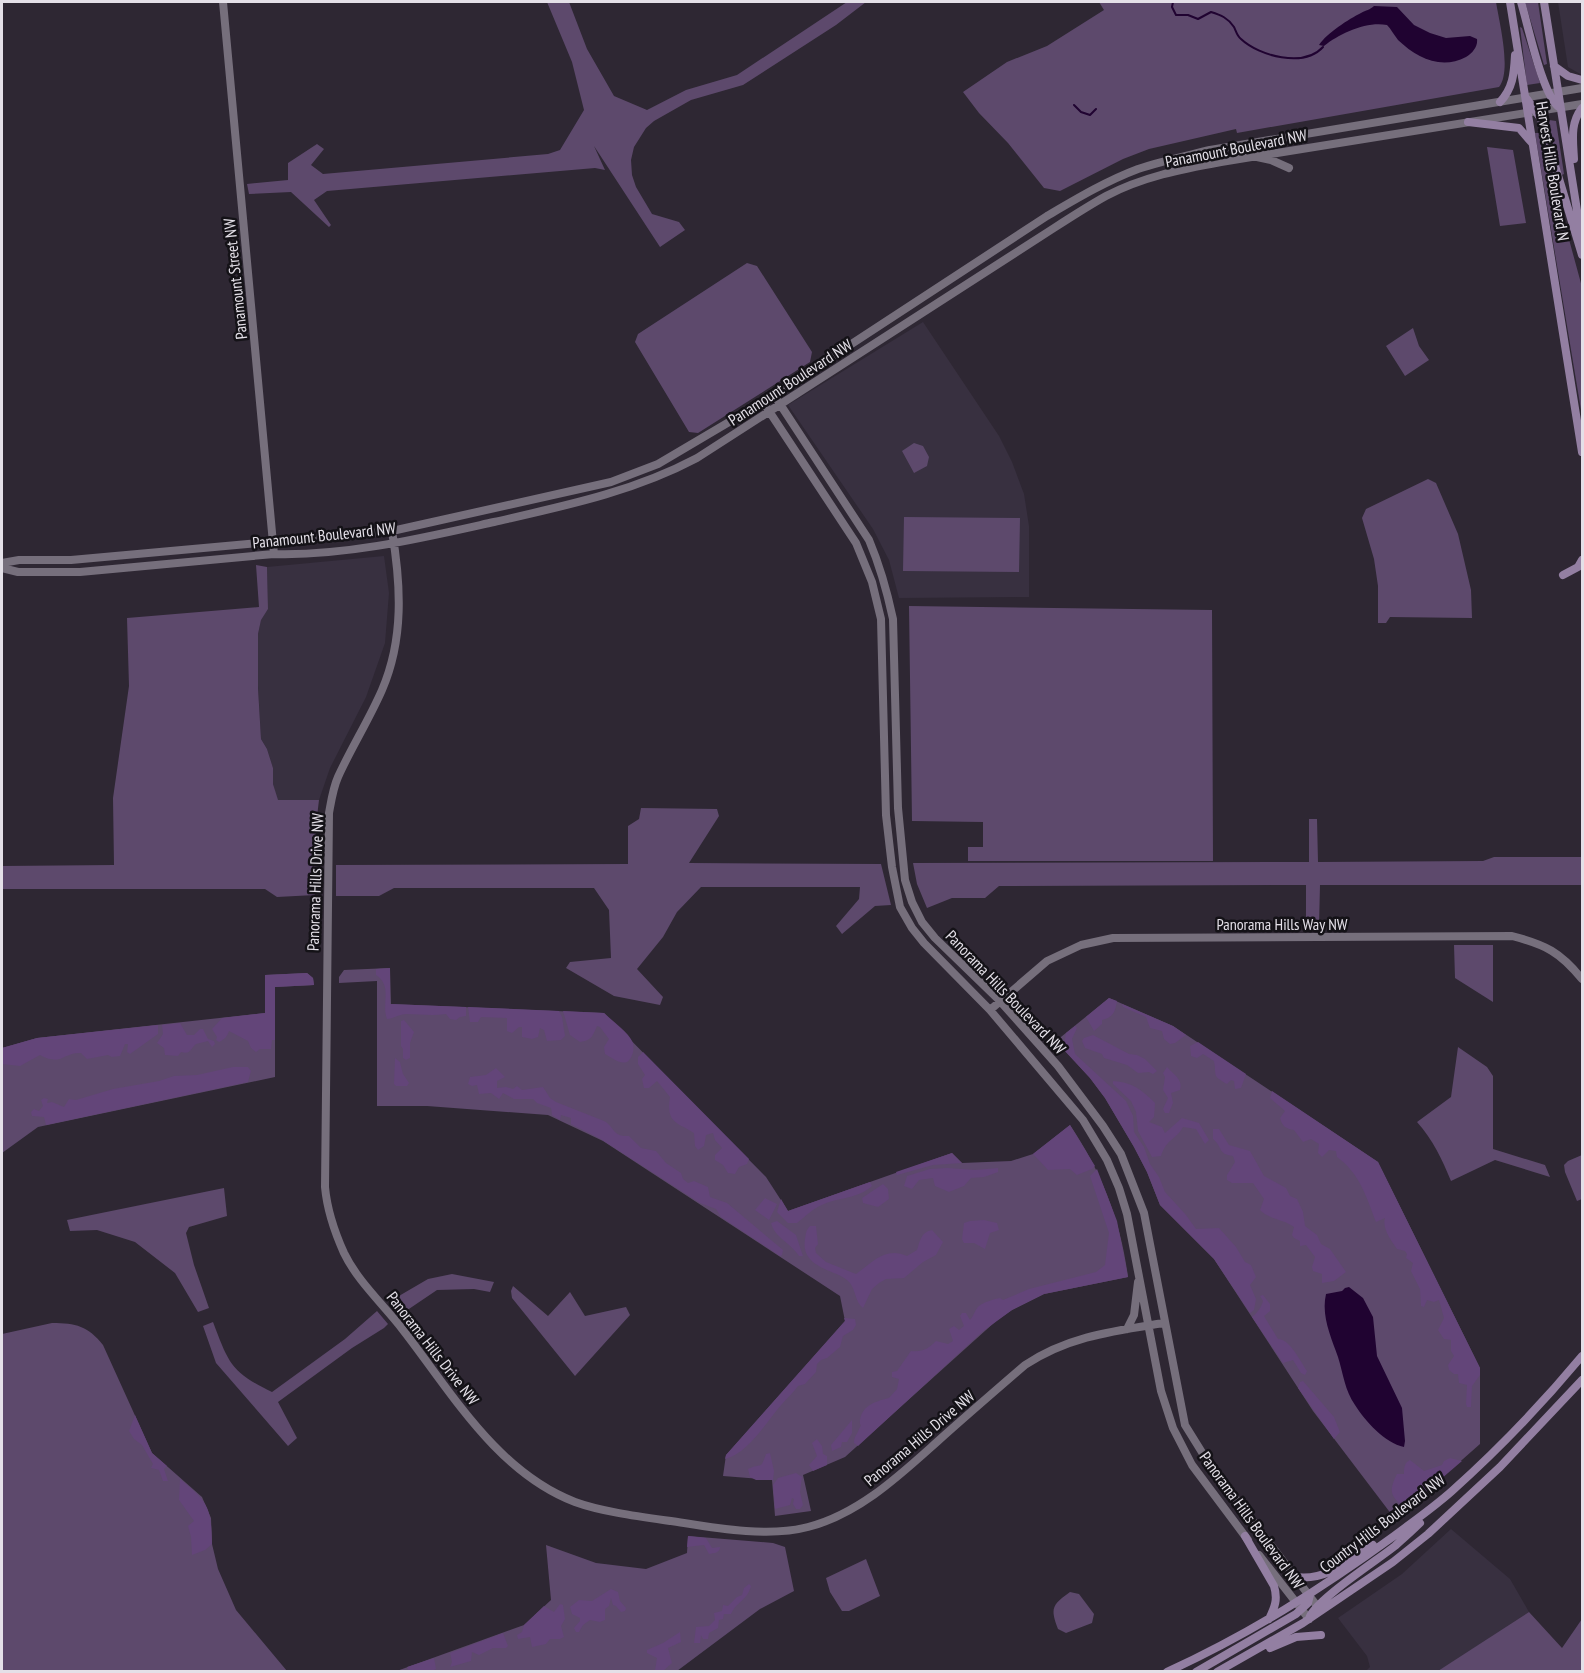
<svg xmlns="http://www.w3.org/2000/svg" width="1584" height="1673" font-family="'PT Sans Narrow',sans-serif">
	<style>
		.built { fill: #383040 }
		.green { fill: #5d496c }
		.forest { fill: #634579 }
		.water { fill: #200331 }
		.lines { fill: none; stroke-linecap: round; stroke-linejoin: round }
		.stream { stroke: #200331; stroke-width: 2 }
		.tertiary { stroke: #766f7c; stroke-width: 8 }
		.secondary { stroke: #937fa2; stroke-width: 8 }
		.labels { text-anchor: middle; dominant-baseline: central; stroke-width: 5; stroke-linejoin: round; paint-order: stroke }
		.street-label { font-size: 16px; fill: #e4e0e8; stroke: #141217 }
	</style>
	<rect width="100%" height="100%" fill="#2e2733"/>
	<path class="built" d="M1558,2h24v73l-14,-8z
		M923,322l76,114 13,26 12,32 5,32v71l-130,1 -10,-38 -16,-31 -85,-124z
		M384,556l5,37 -4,50 -19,54 -36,71 -11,32h-42l-4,-16v-16l-6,-19 -6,-10 -3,-53v-52l3,-15 7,-10 -1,-42z
		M1451,1529l59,50 19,33 -91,60 -72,-1 4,-4 -3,-11 -29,-38 64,-44z"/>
	<path class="green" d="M547,2h22l18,47 27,47 33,14 39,-20 51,-15 110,-73h19l-30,23 -93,60 -52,15 -37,21 -8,7 -12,19 -3,13 1,15 4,12 16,27 27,8 6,8 -25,17 -66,-101 11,24 -10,-2 -268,23 -13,9 17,25 -2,2 -38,-35 -42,2 -2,-10 41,-4v-17l29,-19 7,5 -13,16 12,9 225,-20 12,-4 24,-40 -12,-48z
		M1099,2h397c3,19 16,69 3,85l-262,46 -1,-4 -87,20 -26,10 -63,32 -16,-3 -36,-45 -29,-30 -16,-21 44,-30 40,-16 57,-36z
		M1525,2h13l9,62 -3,1z
		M1520,27l2,1 18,55 -13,2z
		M1549,120l7,1 8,53 -2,1 -15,-52z
		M1535,133h5l42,154v129z
		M1487,147l26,3 13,73 -26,3z
		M747,263l10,3 55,86 -2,10 -112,71 -9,-1 -54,-90 3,-8z
		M1413,328l6,18 10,14 -24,16 -19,-30z
		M914,443l9,3 6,11 -2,9 -13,7 -12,-22z
		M1428,479l8,4 22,51 13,56 1,28 -82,-1 -4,6h-8v-37l-4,-27 -12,-41 4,-9z
		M904,517l116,1 -1,54 -116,-1z
		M256,565l11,2 1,42 -7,11 -3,14v54l3,51 6,10 6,19v16l5,16h41l-3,25 -1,70 -38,2 -12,-8h-263v-23l112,-1 -1,-67 16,-112 -2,-68 132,-11z
		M909,606l303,4 1,251h-245v-14h15v-25l-71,-1z
		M641,808l76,1 2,7 -30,47 192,1 10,41 -16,1 -33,28 -6,-8 23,-27 1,-12h-159l-24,25 -14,25 -26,32 26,28 -3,8 -46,-9 -48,-28 4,-6 41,-4 -2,-48 -15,-22h-200l-15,8h-43v-31l292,-1v-38l11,-7z
		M1309,819h8l1,43 165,-1 11,-4h88v28h-262l-1,42 -13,1v-43l-307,1 -14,12h-33l-25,10 -10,-24 -4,-21 396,-1z
		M1454,945h39v57l-38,-24z
		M390,968l1,36 213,9 162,164 22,34 164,-58 10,10 49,-2 22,-7 37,-29c31,46 51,96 58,152l-84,17 -32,16 -16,11 -151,136 -42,18 8,36 -36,5 -3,-36 -49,-4 3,-21 119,-134 -5,-25 -237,-155 -55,-26 -121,-9h-50v-125l-38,2v-6l5,-7z
		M307,973l6,5 1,7 -39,2v90l-237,50 -36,26v-105l35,-10 228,-25v-38z
		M1109,998l64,28 205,136 102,206v76l-85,75 -82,-108 -99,-152 -54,-54 -13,-33 -13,-25 -29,-49 -15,-20 -34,-37z
		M1458,1047l29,20 6,9v73l52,16 5,12 -55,-17 -44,21c-9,-22 -18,-41 -34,-59l34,-25z
		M1582,1155v44l-5,2 -12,-29 -1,-7 4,-4z
		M224,1188l3,28 -38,11 -3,6 8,32 15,43 -11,4 -23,-39 -40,-31 -38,-12 -27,1 -3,-11z
		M452,1274l42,8 -4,10 -16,-3 -37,1 -34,23 -11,-13 36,-21z
		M513,1286l35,30 22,-24 15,24 41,-9 4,8 -55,61 -63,-78 -1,-7z
		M377,1311l11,13 -4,4 -32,20 -74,54 19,36 -9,8 -72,-83 -13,-37 10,-4c16,42 18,50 59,70l73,-53z
		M52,1323c24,0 36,3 51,22l49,108 50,44 9,21 1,26 6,25 18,41 51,61h-285v-337z
		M688,1536l85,7 12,4 9,44 -34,18 -83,62 -283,1 130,-47 27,-25 -5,-55 50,18 50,6 41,-16z
		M866,1559l14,37 -31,15h-7l-12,-19 -4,-14z
		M1070,1592l9,2 15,20 -2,9 -26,10 -8,-4c-8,-21 -6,-24 12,-37z
		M1529,1612l33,36 20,-29v52h-144z"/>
	<path class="forest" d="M390,968v36l76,3v9l-6,1 -4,3 -6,-1 -4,-5c-14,2 -27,0 -40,0 -7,0 -13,5 -19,5 -6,-15 6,-33 -11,-44v-6z
		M307,973l6,5 1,7 -39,2v53h-3l-1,9h-11l-4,3 -5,-4 -3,-7 -19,-10c-2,6 -4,8 -10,11l-3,-2 1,-3 -5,-8 10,-11 43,-5v-38z
		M1109,998l8,3c-2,12 -4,16 -15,19v4l-8,7 -8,-14z
		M1122,1004l51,22 13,9 -11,8 -5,1 -6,-5 -2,-8 -12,-3 -4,-11 -23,-10z
		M468,1007l91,4 3,6 3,19 -4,4 -14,1 -3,-11 -4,-2 -2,9 -6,2 -10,-2v-10h-3l-7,6 -5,-2v-13l-26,-1 -3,5h-8z
		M563,1011l41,2c7,7 24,19 28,28 2,4 2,10 0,14 -5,15 -18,4 -27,-1l-1,-7 5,-8 -9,-12 -3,-1c-5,11 -5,14 -17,16l-10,-7z
		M404,1020l10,12 -4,11v15l-4,2 -3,-2v-9l-2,-3v-25z
		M180,1023l7,12h7l6,-6h3l5,10 6,2 1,3 -3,3 -4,-6 -12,3c-6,5 -5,11 -15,8l-3,4 -13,-1 -1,-7 -7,-5 6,-9 -1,-9z
		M158,1025v9l-28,20 -3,-2 1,-8h-3l-5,12 -8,1 -4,-2 -21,4 -6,-6c-18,-1 -19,14 -41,2l-20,11 -18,-2v-16l35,-10z
		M1075,1026l2,2 -5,11 3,15 51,47 7,15 1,16 10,15 6,17 9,13 6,15 21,23 10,14 23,-1 17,19 9,15 6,3 5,12 -6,8 6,14 -2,11 -4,3 -36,-54 -54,-54 -13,-33 -13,-25 -29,-49 -15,-20 -27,-29 3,-16z
		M1093,1035l36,19 8,1 8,4 12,12 -4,3 -4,-2 -11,1 -11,-8 -23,-7 -2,-4 -17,-6 -3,-7 2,-3z
		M1198,1042l48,32 -5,14 -6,1 -1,-8 -3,-1 -4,4c-16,-9 -10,-8 -13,-23l-11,-7 -6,4 -6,-2 -1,-10z
		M643,1052l106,107 -2,5 -8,3 -4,7 -7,-1 -5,-8 -8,-5v-5l7,-7 -7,-8 -2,-7 -7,2 -2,11 -6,4 -3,-4 -1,-13c-18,-11 -28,-10 -24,-36l-13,-16 -8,7h-5l-2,-9 3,-4 -7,-11v-7z
		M395,1058l5,4 3,12 6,9 -2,3h-11l-2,-2z
		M233,1067h15l3,4 -3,11 -202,43 -2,-8 -12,-1 -1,-4 3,-3 5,2 4,-5 -2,-6 3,-2 4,1 -1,4 5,-1 12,5 5,-8 7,1 37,-11 46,-8 15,-5 23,-1z
		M1167,1067c7,8 16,12 13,23l-9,3 2,10 -4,10h-4l-2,-4 5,-11 -5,-8 2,-13 -2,-4z
		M496,1068l9,9 -8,4v7l9,-1 7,2 4,-3 5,4 21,-3 7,11 6,4 48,19c11,6 8,16 25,15l12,12 15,3 10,12 15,10 2,6 5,4 6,-2 14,6 2,10 17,6 56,47 -1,5 -2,1 -59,-39 -5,-8 -16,-6 -101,-65 -28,-14v-6l-10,-3 -1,5 -8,-5 -1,-7 -14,-5 -4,-4h-19l-11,-6 -4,6 -8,-6 -12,1 -2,-9 -5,1 -4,-2 2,-7 16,-2z
		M1113,1081c19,1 29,9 42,22l-1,14 -5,5 13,5 3,6 17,-15 17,5 10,17 -4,4 -9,-15 -13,-2c-7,13 -16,11 -22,29l-9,1 -14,-26 -2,-19 -5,-11 -18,-17z
		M1272,1091l106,71 102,206v7l-8,11 -1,21h-4l-1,-3 1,-19 -8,-2 -1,-9h-4l-5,-4 -1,-5 6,-9 -3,-5v-11l-7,-1 -6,-9 6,-12 -5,-18 -5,2 -7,-2 -3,7 -3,-1 -1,-17 -9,-18 2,-8 -7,-5 1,-4 -2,-3 -8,-2c-6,-9 -15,-20 -12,-31l-9,4c-10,-26 -16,-48 -39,-65l-1,-6 -7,-1 -7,7 -4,-4 1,-9 -8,-5 -8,3 -9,-12c-8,-1 -12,-4 -14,-12l5,-7 -15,-13z
		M1070,1125l25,41 -3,3 -15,6 -7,-6 -22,1 -15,-16z
		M1213,1129h6l10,16 21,6 14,25 22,12 4,8 7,3 6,13 2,14 12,9 4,9 9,5 16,23 -12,9 -12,2v-9l-9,-3 -1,-4 3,-10 -9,-12 -6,1v-5l-6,-3 -2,-3 2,-8c-10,-8 -24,-7 -34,-17l4,-11 -11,-16h-21l-5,-3v-5l8,-13 -2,-6c-16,-2 -10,-9 -20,-17z
		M952,1153l10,10 -29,2 -36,10 -1,-3z
		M948,1168l27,2 23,-2v4l-14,5 -13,1 -7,8 -15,6 -14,-6 -2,-8 -14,2 -7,9 -8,-3 3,-10 23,-7z
		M1097,1169l20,52 11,56 -84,17 -32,16 -30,22 -124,114 -4,-3c0,-7 3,-8 5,-14 4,-7 0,-1 1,-9 2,-15 17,-19 29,-22l8,-9 2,-10 -7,-2v-5l5,-1 14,-20c12,1 17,-2 25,-10l12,3 5,-3 -4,-12 5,-3 5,4 5,-4 -4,-10 2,-3h4l4,7c4,-4 5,-11 9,-14 5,-4 15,-7 21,-8l3,2 26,-11 67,-17 9,-7 4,-32 -19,-57z
		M870,1182l2,4c-15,13 -31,11 -48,18 -11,4 -18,12 -27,19h-9l-11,-11 4,-13 7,12z
		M883,1184l5,5 1,10 -11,8 -15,-4 -1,-5z
		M765,1198l12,6 -8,16 -14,-10z
		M984,1220l13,3 2,7 -9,3 -5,16 -11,-6h-10l-2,-4 2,-16 6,-2z
		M777,1221l19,14 7,21h-4c-8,-13 -24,-18 -28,-33z
		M810,1226h6l2,18 -3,4 1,5 10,9 30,12c16,-11 29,-28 51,-18l10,-6c3,-9 4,-18 15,-20l11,12 -7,13 -13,7 -19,16 -18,1 -7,4 -7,6 -9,19c-8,-6 -7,-17 -13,-25 -11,-14 -50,-13 -45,-44 1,-6 1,-9 5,-13z
		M1263,1295l7,9v7l-6,5 14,23c12,0 22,22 29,32l-2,4 -4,-2 -8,-13 -10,3 -31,-46c6,-5 9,-9 11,-16l-3,-5z
		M844,1318l11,1 1,6 -3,5 -10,6 -3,11 -13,11 -6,2 -4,4 -1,8 -11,12 -7,2c-5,7 -11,12 -16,18 -15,17 -34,50 -57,55l1,-4 119,-134z
		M1303,1381l31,36 6,15 -6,7 -36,-51 2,-6z
		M135,1415l17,38 15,13 -3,3 4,12h-5l-4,-11 -8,-2 2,-4 -11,-19 -8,-6 -5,-8z
		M852,1420v13l-5,9h-5l-1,5 -9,4 -1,-6z
		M817,1439l5,7 1,8 4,2v9l-14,6 -4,-6 8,-9 -5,-13z
		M770,1453l4,18 -1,9h-17l-6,-3 -2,-8c15,-7 12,2 18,-15z
		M1450,1458l12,3 -56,48c-14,-12 -19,-16 -9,-35h7c0,-6 0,-11 6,-14l14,11 18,-6 2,-4z
		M796,1473l6,4 -2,15 3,13 -3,4h-4l-3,-5 1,-5 -2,-1 -2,7 -15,4 -2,-24 5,-7z
		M180,1479c29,24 31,28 32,65l-7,6 -13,5 -1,-18 -3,-11 6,-5 -15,-21z
		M688,1536l18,2 6,10 8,-1c0,6 -6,6 -11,7l-5,-9 -17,2z
		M749,1584l2,2c-4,15 -14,15 -20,28h-7l-1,5 -4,1 -1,8 -9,5 -1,6h-5l-2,-4 -1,8h-6l2,-16 13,-1 6,-6 -1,-7 8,-2 1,-6 5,1 9,-9 5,-2 2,-7z
		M611,1589l7,3 2,9 6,7 -1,3 -4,1 -5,-6 -3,-1 -2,-7 -2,8 -4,3v11l-5,2 -10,-2 -7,5 -4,7h-3l-2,-4 6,-7v-3l-8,-4 -2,-7 9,-7 13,1z
		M560,1604l3,1 2,14 -4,7 3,11 -4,2h-10l-4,5 -14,3 -2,-10 -12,2 -1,-4 5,-3 2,-7 20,-19 10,6z
		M680,1632l1,10 -13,6 4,15 -9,8h-8l2,-13 -10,-5v-3l16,-7z
		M503,1633l5,13 -2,2h-13l-14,7 -7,-3 -1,9 -21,6 2,-5 -2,-9z
		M434,1658l2,11 -4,2h-23l-2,-4z"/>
	<path class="water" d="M1374,6l23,1 17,18 16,8 16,5 24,-2 7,3c1,7 -4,14 -11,18 -25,13 -49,1 -68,-17 -4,-5 -7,-11 -11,-15 -20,-4 -47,8 -63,21l-5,-1c8,-12 30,-26 42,-32 5,-3 9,-3 13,-7z
		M1349,1287l14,11 10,19 4,39 25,52 3,33 -1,6c-19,-4 -39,-26 -49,-42 -10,-14 -12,-32 -17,-48 -7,-20 -17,-41 -12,-63l16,-3 3,-3z"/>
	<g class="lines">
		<path class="stream" d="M1173,2l-1,5 4,8h12l10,4 13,-7c10,3 17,6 23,15 2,4 3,9 7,12 18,17 63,29 82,8
			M1074,105l7,7 9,3 6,-6"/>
		<path class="tertiary" d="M223,2l51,552
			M1257,157l14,3 18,8
			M774,395l95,145c11,26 18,51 24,79l5,189 7,72 7,22 10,20 13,16 65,63 58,65 45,60 18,28 23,59 41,212 23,37 112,148
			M763,402l93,141 16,39 9,37 5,196 6,52 8,40 12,21 12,15 66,67 93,110 24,40 12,28 8,26 34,177 12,37 19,37 56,75
			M392,531c9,54 12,108 -10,159 -13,30 -31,58 -44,87 -5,11 -7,25 -9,36l-4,374c2,22 10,46 19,66 14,29 40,52 59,77 49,63 94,142 172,172 30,11 76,16 109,21 37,6 87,14 124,4 51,-13 92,-52 130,-86 29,-26 58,-51 87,-76 44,-29 89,-34 139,-42
			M2,563l17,-3h52l321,-29 219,-49 47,-18 105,-62 284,-186c29,-17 59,-35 91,-47 24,-8 48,-13 72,-19l372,-62
			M2,568l16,4h62l194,-18c73,2 148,-16 220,-32 70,-16 139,-30 203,-64l357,-230c17,-11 34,-22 52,-32 36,-19 76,-27 115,-34l361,-58
			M990,1010l57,-49 34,-16 32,-7 399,-2c34,9 48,16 70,43
			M1127,1329l7,-14 4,-33
			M1259,1555l50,64"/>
		<path class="secondary" d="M1510,2l72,450
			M1521,2c7,22 21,94 39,106
			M1544,2l38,240
			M1554,66l14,10 14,4
			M1527,99l14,20 41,136
			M1500,102c13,-14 14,-28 15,-47
			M1468,122l51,6 13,15
			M1574,159c-1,-19 -4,-36 8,-51
			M1563,575l15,-8 4,-7
			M1245,1536l29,50c4,13 1,21 -5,33
			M1296,1577c30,4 53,-16 77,-32
			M1309,1619c2,-16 70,-60 86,-73 9,-8 17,-15 25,-23
			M1270,1648l26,-11 25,-2
			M1167,1672c83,-38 154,-83 227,-136 20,-15 40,-29 58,-45 47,-42 90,-87 130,-135
			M1196,1672l100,-58 12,-11 2,-8
			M1217,1672l86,-49 90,-61 35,-28 72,-67 82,-87"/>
	</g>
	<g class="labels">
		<g class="street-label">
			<text transform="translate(1236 148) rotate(-11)">Panamount Boulevard NW</text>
			<text transform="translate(1553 171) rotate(81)">Harvest Hills Boulevard N</text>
			<text transform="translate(235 279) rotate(-96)">Panamount Street NW</text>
			<text transform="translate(790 382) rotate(-33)">Panamount Boulevard NW</text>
			<text transform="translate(324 535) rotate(-6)">Panamount Boulevard NW</text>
			<text transform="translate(315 882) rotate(-88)">Panorama Hills Drive NW</text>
			<text x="1282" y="924">Panorama Hills Way NW</text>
			<text transform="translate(1006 992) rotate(46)">Panorama Hills Boulevard NW</text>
			<text transform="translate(433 1348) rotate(52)">Panorama Hills Drive NW</text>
			<text transform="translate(919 1438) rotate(-40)">Panorama Hills Drive NW</text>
			<text transform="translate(1252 1520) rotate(54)">Panorama Hills Boulevard NW</text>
			<text transform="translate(1382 1523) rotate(-37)">Country Hills Boulevard NW</text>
		</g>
	</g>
	<rect width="1584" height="1673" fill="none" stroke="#e4e0e8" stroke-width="6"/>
</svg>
